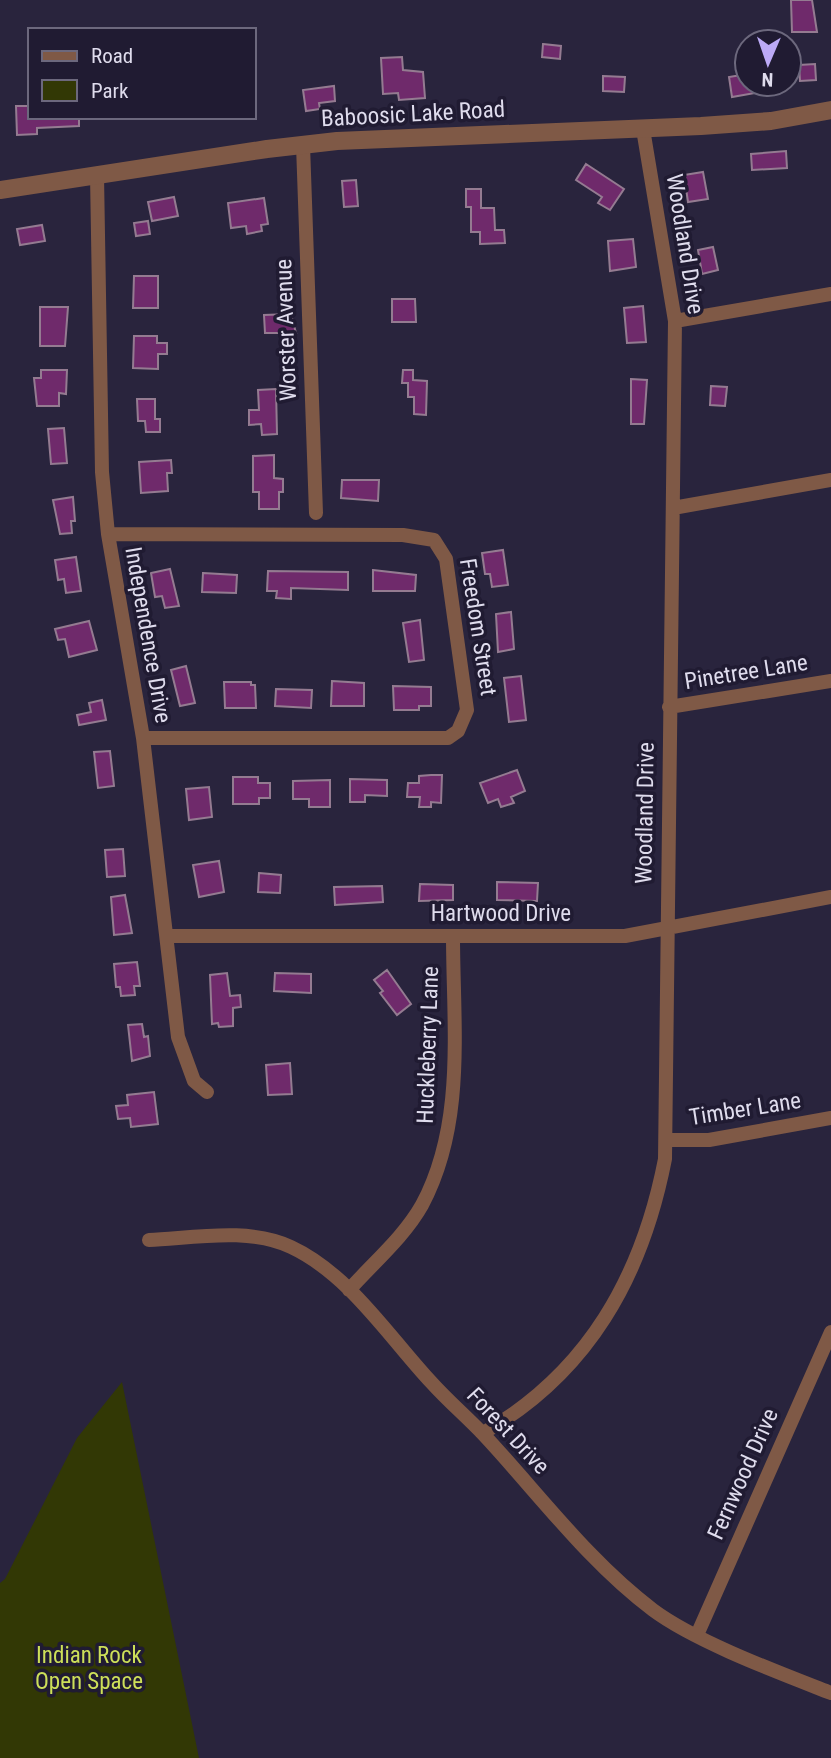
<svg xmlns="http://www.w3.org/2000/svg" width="831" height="1758" font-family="'Roboto Condensed',sans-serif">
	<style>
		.green { fill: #323805 }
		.building { fill: #6f2a6b; stroke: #947b91; stroke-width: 2 }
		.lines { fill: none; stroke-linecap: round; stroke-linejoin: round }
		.minor { stroke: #7f5946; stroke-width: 14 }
		.tertiary { stroke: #7f5946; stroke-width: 18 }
		.labels { text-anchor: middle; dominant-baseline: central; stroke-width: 7; stroke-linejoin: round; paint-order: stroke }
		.street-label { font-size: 23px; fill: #dfdced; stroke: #201b32 }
		.park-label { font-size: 23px; fill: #cddf59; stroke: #201b32 }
	</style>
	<rect width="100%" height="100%" fill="#29243d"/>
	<path class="green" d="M122,1382l77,376h-199v-175l5,-4 72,-141z"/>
	<path class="building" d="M791,0h21l5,32h-25z
		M543,44l18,2 -1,13 -18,-2z
		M402,57l1,13 20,2 2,26 -26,2 -1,-7 -15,1 -2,-36z
		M815,64l1,16 -16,1 -1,-16z
		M747,74v10h6l2,9 -23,4 -3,-20z
		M603,76l22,1 -1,15 -21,-1z
		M334,86l1,15 -16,2 1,6 -14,2 -3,-21z
		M16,106h14v11h49v9l-42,2v6l-20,1z
		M786,151l1,17 -35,2 -1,-16z
		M586,164l38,25 -14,21 -12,-7 4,-6 -26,-17z
		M703,172l5,27 -20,3 -4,-27z
		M356,180l2,26 -14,1 -2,-26z
		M466,189h15v19h13l1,22h9l1,13 -25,1v-12h-9v-25h-5z
		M174,197l4,19 -26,5 -4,-19z
		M264,198l4,26 -7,1 1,6 -15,3 -1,-8 -15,2 -3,-25z
		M148,221l2,13 -14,2 -2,-13z
		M42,225l3,16 -25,4 -3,-16z
		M633,239l3,28 -26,4 -2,-30z
		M713,247l5,23 -16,4 -4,-24z
		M134,276h24v32h-25z
		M392,299h23l1,23h-24z
		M643,306l3,36 -19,1 -3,-35z
		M40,307h28l-3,39h-25z
		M291,314l5,19h-31l-1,-18z
		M134,336h23v7h10v11h-9v15l-25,-1z
		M41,370h26l-1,24 -7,-1v13h-22l-3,-28h7z
		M403,370h10v10l14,1 -1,34 -12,-1v-17h-6v-14h-6z
		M631,379l16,1 -3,44h-13z
		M711,386l16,1 -2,19 -15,-1z
		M276,389l1,45 -15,1 -1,-11 -12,1v-15h10l-1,-20z
		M137,399h18v20h5v13h-14l-1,-11h-7z
		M64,428l3,35 -16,1 -3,-35z
		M274,455v23l9,1v13h-4v17h-20v-17h-6v-36z
		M171,460l1,13h-5l1,18 -27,2 -2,-31z
		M342,480h37l-1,21 -37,-3z
		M73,497l2,24h-4l1,12 -12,1 -7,-34z
		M503,550l5,35 -16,2 -2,-13h-5l-3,-21z
		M76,557l5,34 -15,2 -2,-14 -6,1 -3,-20z
		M170,569l9,37 -14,2 -3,-12 -7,1 -4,-24z
		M373,570l43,5 -1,16h-42z
		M268,571l80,1v18l-57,-2v11l-15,-1 1,-7h-10z
		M203,573l34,2 -1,18 -34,-1z
		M511,612l3,37 -16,3 -2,-38z
		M420,620l4,40 -15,2 -6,-39z
		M89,621l8,29 -28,7 -4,-18 -7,1 -3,-11z
		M186,666l9,37 -15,3 -9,-36z
		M521,676l5,44 -17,2 -5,-44z
		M332,681l32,2v23h-33z
		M224,682h27v3h4l1,23h-31z
		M393,686l38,1v19h-12v4h-25z
		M276,689l36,1 -1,18 -36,-2z
		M102,700l4,20 -27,5 -2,-10 14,-3 -2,-9z
		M110,751l4,35 -16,2 -4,-36z
		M517,770l8,21 -14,6 3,6 -13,4 -3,-8 -10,4 -8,-20z
		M431,775h11l-1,28 -10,-1v5h-12l1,-10h-13l1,-14h11v-7z
		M233,777h25v6h12v15h-11v6h-26z
		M350,779l37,1v16l-22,-1v7h-15z
		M330,780v27h-21v-8h-16v-18z
		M209,787l3,30 -23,3 -3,-31z
		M123,849l2,27 -18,1 -2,-27z
		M219,861l5,31 -25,5 -6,-32z
		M259,873l22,2 -1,18 -22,-1z
		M497,882l41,1 -1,18 -40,-1z
		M420,884l33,1v15l-34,1z
		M382,886l1,16 -48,3 -1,-18z
		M125,895l7,38 -18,2 -3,-38z
		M137,962l3,24h-6l1,9 -14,1 -1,-9h-4l-2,-23z
		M387,970l24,34 -14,11 -17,-22 3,-2 -9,-11z
		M227,973l3,23 10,-1 1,12 -8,1v18l-14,1 -1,-4 -6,1 -2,-49z
		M275,973l36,1v19l-37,-2z
		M142,1024l2,13 4,-1 2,20 -18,5 -4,-36z
		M290,1063l2,31 -24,1 -2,-30z
		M154,1092l4,32 -27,3 -1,-9 -12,1 -2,-13 12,-1 -1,-10z"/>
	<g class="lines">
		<path class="minor" d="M303,145l13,368
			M97,175l5,297 6,62 35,204 35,299 16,44 13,11
			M675,321l156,-27
			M673,508l158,-28
			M108,534l295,1 31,5 12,19 21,151 -9,21 -10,7h-305
			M669,707l162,-26
			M167,936h458l206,-39
			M666,1140h43l122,-22
			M149,1240c44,-2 100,-13 142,7 58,27 98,90 140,135 17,19 36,35 53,53 55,59 104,126 169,175 43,32 127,63 178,83
			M349,1290c24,-27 55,-53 73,-85 44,-82 31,-180 31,-269
			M483,1433c105,-60 159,-156 182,-274l10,-838 -32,-192
			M697,1635l134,-303"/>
		<path class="tertiary" d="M0,190l267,-41 70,-8 364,-15 70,-5 60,-11"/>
	</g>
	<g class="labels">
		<g class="street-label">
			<text transform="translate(413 114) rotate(-3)">Baboosic Lake Road</text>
			<text transform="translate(685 244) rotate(81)">Woodland Drive</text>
			<text transform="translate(286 330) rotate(-92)">Worster Avenue</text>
			<text transform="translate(478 627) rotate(81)">Freedom Street</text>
			<text transform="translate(148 635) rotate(80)">Independence Drive</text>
			<text transform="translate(746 672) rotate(-9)">Pinetree Lane</text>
			<text transform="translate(645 813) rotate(-89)">Woodland Drive</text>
			<text x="501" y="913">Hartwood Drive</text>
			<text transform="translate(428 1045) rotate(-88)">Huckleberry Lane</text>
			<text transform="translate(745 1109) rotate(-9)">Timber Lane</text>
			<text transform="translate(508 1431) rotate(47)">Forest Drive</text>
			<text transform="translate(743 1474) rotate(-66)">Fernwood Drive</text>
		</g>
		<g class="park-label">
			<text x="89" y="1655">Indian Rock<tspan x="89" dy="26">Open Space</tspan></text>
		</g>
	</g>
	<rect x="28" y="28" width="228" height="91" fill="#201b32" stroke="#6c687d" stroke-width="2"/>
	<rect x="42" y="51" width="35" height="10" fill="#7f5946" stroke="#6c687d" stroke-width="2"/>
	<text x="91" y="63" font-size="21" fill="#dfdced">Road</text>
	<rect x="42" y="80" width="35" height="21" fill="#323805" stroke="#6c687d" stroke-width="2"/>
	<text x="91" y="98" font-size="21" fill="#dfdced">Park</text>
	<g transform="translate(768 63) rotate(182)"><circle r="33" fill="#201b32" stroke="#6c687d" stroke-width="2"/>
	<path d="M0-5L12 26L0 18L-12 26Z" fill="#bcaaf6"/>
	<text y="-10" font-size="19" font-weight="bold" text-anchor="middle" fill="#dfdced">N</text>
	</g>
</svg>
